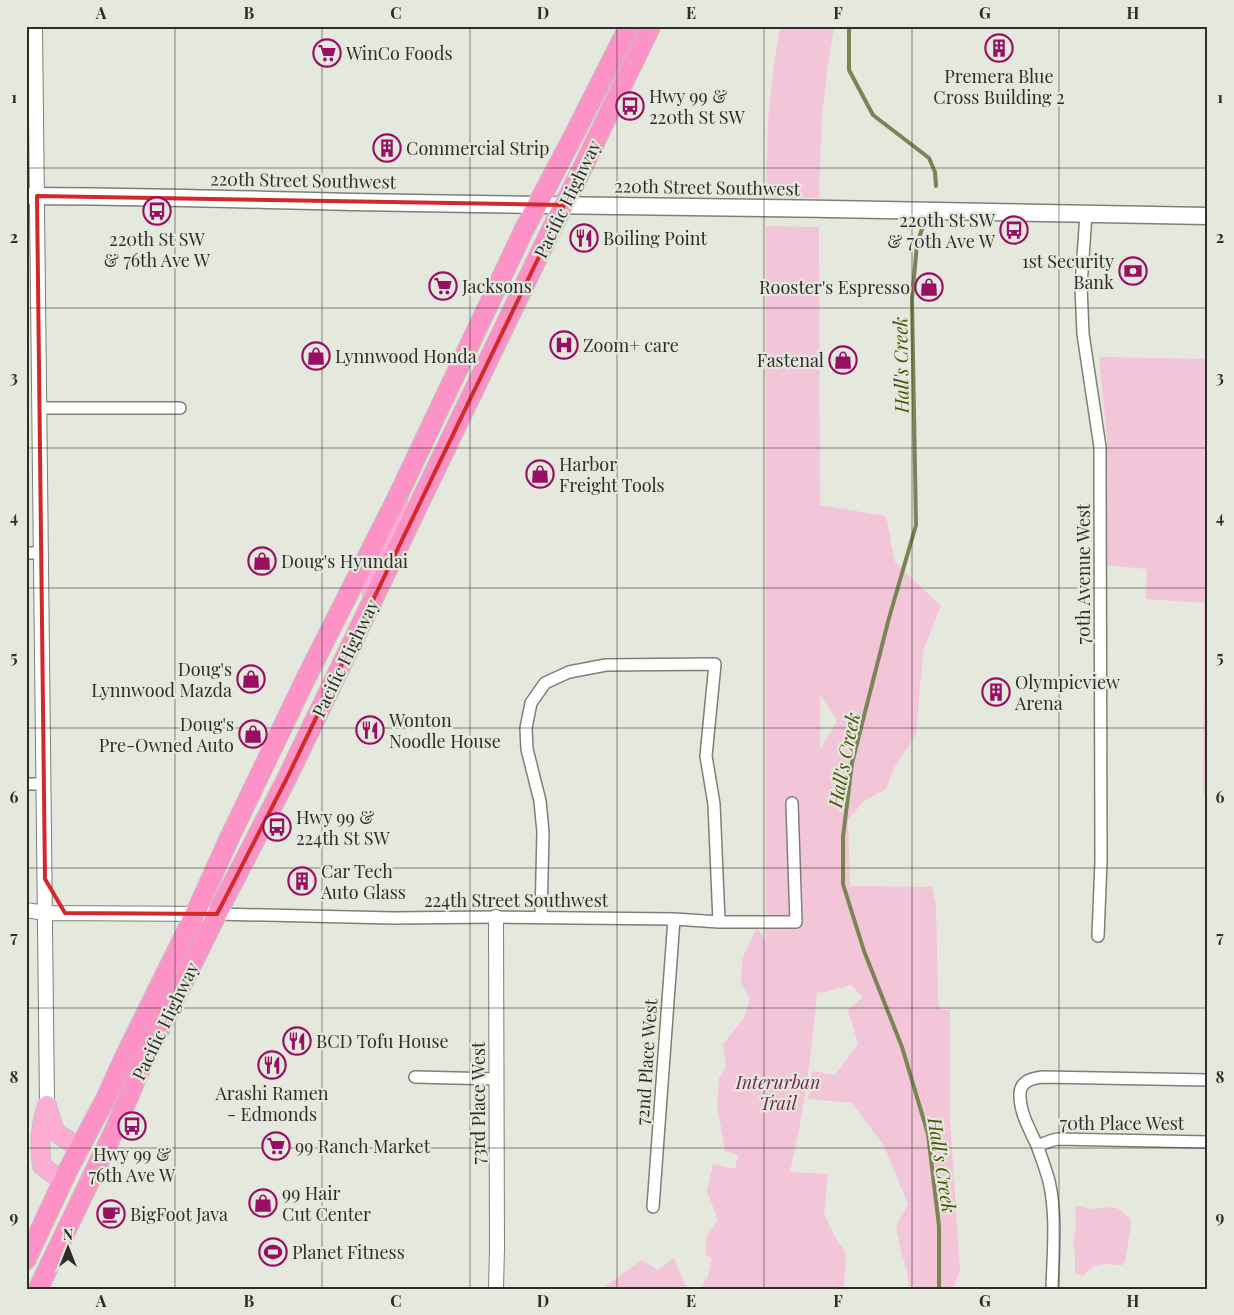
<svg xmlns="http://www.w3.org/2000/svg" width="1234" height="1315" font-family="'Playfair Display',serif">
	<style>
		.green { fill: #f3c5d8; fill-rule: evenodd }
		.lines { fill: none; stroke-linecap: round; stroke-linejoin: round }
		.stream { stroke: #798555; stroke-width: 4 }
		.minor-casing { stroke: #7d8076; stroke-width: 14 }
		.tertiary-casing { stroke: #7d8076; stroke-width: 16 }
		.secondary-casing { stroke: #7d8076; stroke-width: 19 }
		.primary-casing { stroke: #c4c4c3; stroke-width: 20 }
		.trunk-casing { stroke: #c4c4c3; stroke-width: 21 }
		.minor { stroke: #fff; stroke-width: 11 }
		.tertiary { stroke: #fff; stroke-width: 14 }
		.secondary { stroke: #fff; stroke-width: 16 }
		.primary { stroke: #fdadd4; stroke-width: 18 }
		.trunk { stroke: #fc92c6; stroke-width: 19 }
		.marked { fill: none; stroke: #d62828; stroke-width: 4; stroke-linejoin: round }
		.grid { fill: none; stroke: #2d2e2a; stroke-width: 1; stroke-opacity: 0.55 }
		.labels { text-anchor: middle; dominant-baseline: central; stroke-width: 4.5; stroke-linejoin: round; paint-order: stroke }
		.poi-label { font-size: 18px; fill: #2d2e2a; stroke: #e5e8dd; text-anchor: start }
		.street-label { font-size: 18px; fill: #2d2e2a; stroke: #e5e8dd }
		.park-label { font-size: 18px; font-style: italic; fill: #762550; stroke: #e5e8dd }
		.water-label { font-size: 19px; font-style: italic; fill: #455302; stroke: #e5e8dd }
		.neatline { fill: none; stroke: #2d2e2a; stroke-width: 2 }
		.grid-label { font-size: 16px; text-anchor: middle; font-weight: bold; fill: #2d2e2a }
	</style>
	<rect width="100%" height="100%" fill="#e5e8dd"/>
	<path class="green" d="M780,26h54l-7,46 -5,45 -3,81 -53,-1 2,-78 6,-55z
		M766,226l53,1 1,278 66,11 9,46 46,44 -18,45 -7,84 -22,33 -8,21 -22,12 -16,19 2,66 82,1 4,18 2,93 2,11 10,1v111l10,149 -7,19h-43l-4,-22 -4,-11 -6,-30 12,-22 -24,-58 -32,-43 -44,-4 4,-28 23,4 23,-31 -10,-34 15,-13 -12,-12 -30,8 -4,-2c-5,61 -13,121 -27,181l38,2 -4,40 12,25 10,14 -2,35 2,1h-145l4,-10h2l5,-21 -6,-3v-18l12,-17 -11,-29 6,-27 22,5 3,-14 -13,-4 -8,-46 2,-27 7,-11 -3,-23 21,-26 6,-19 -9,-16 1,-24 15,-31 9,13zM820,694l17,27 -17,28z
		M1099,357l109,2 -2,150h2v285l-5,-1 1,-190 -58,-4 1,-30 -42,-4 2,-126z
		M1075,1206l18,3 18,-2 8,2 11,10 1,7 -6,36 -3,3c-19,0 -26,-5 -39,11l-8,-3v-20l-2,-10 3,-18z
		M674,1258l13,31h-86l41,-29 16,10z"/>
	<g class="lines">
		<path class="stream" d="M849,26v44l24,45 56,43 6,14 1,14
			M922,229l-5,15 -5,55 4,226 -27,93 -37,145 -9,74v47l21,67 38,96 26,87 11,92v63"/>
		<g class="minor-casing">
			<path id="minor" d="M1086,214l-5,72 2,48 17,113v23l1,391 -3,75
				M40,408h140
				M26,553h15
				M26,784h17
				M217,914l176,4 103,-1 178,2 45,3h77l-4,-119
				M541,918l2,-86 -3,-31 -13,-52 -1,-21 5,-25 14,-20 24,-11 37,-7 109,-1 -9,92 8,48 5,118
				M415,1077l81,2
				M1037,1146l16,-6 5,-1 150,3
				M653,1207l21,-288
				M1052,1289c1,-36 5,-73 -3,-108 -3,-11 -7,-22 -11,-33 -7,-17 -19,-35 -18,-55 1,-12 12,-15 23,-16l165,3"/>
		</g>
		<g class="tertiary-casing">
			<path id="tertiary" d="M35,26l12,1079
				M26,910l19,3 172,1
				M496,917l1,331 -1,41"/>
		</g>
		<g class="secondary-casing">
			<path id="secondary" d="M26,196c129,0 258,5 386,7 265,4 531,7 796,13"/>
		</g>
		<g class="primary-casing">
			<path id="primary" d="M373,601l-2,-17v-6l26,-56 3,-11v-5l-4,-6
				M47,1105c-7,23 -8,37 -5,61l11,8 10,7
				M47,1106l7,22 5,7 9,5 11,10"/>
		</g>
		<g class="trunk-casing">
			<path id="trunk" d="M26,1260l42,-90 39,-74 17,-38 71,-144 33,-73 79,-165 89,-176 128,-270 51,-97 54,-107
				M38,1289l76,-158 29,-68 15,-30 67,-135 61,-118 265,-550 29,-57 71,-147"/>
		</g>
		<use href="#minor" class="minor"/>
		<use href="#tertiary" class="tertiary"/>
		<use href="#secondary" class="secondary"/>
		<use href="#primary" class="primary"/>
		<use href="#trunk" class="trunk"/>
	</g>
	<path class="marked" d="M37,196l527,9 -278,575 -69,134 -152,-1 -20,-34z"/>
	<path class="grid" d="M175,26v1263M322,26v1263M470,26v1263M617,26v1263M764,26v1263M912,26v1263M1059,26v1263M26,168h1182M26,308h1182M26,448h1182M26,588h1182M26,728h1182M26,868h1182M26,1008h1182M26,1148h1182"/>
	<defs>
		<g id="building-ring" transform="scale(1.4375)"><circle r="9.5" fill="#e5e8dd" stroke="#990e62" stroke-width="1.5"/><path d="M-4-6H4V6H1V3H-1V6H-4ZM-2.5-4.3h1.7v1.8h-1.7ZM.8-4.3h1.7v1.8H.8ZM-2.5-1h1.7V.8h-1.7ZM.8-1h1.7V.8H.8Z" fill="#990e62"/></g>
		<g id="supermarket-ring" transform="scale(1.4375)"><circle r="9.5" fill="#e5e8dd" stroke="#990e62" stroke-width="1.5"/><path d="M-6-5.5h2.5l.6 2H6L4.5 2H-2.5L-4.4-4H-6ZM-1.5 3.2a1.3 1.3 0 1 0 .1 0ZM3 3.2a1.3 1.3 0 1 0 .1 0Z" fill="#990e62"/></g>
		<g id="bus-ring" transform="scale(1.4375)"><circle r="9.5" fill="#e5e8dd" stroke="#990e62" stroke-width="1.5"/><path d="M-5-6H5V4H4V6H2V4H-2V6H-4V4H-5ZM-3.5-4V0h7V-4ZM-3.5 1.2v1.5H-2V1.2ZM2 1.2v1.5H3.5V1.2Z" fill="#990e62"/></g>
		<g id="restaurant-ring" transform="scale(1.4375)"><circle r="9.5" fill="#e5e8dd" stroke="#990e62" stroke-width="1.5"/><path d="M-5-6h1v4h1v-4h1v4h1v-4h1v5L-1.5 .5V6h-2V.5L-5-1ZM5-6V6H3V1.5H1.5Q1.5-4 5-6Z" fill="#990e62"/></g>
		<g id="bank-ring" transform="scale(1.4375)"><circle r="9.5" fill="#e5e8dd" stroke="#990e62" stroke-width="1.5"/><path d="M-6-4H6V4H-6ZM0-2.3a2.3 2.3 0 1 0 0 4.6a2.3 2.3 0 1 0 0-4.6Z" fill="#990e62"/></g>
		<g id="shop-ring" transform="scale(1.4375)"><circle r="9.5" fill="#e5e8dd" stroke="#990e62" stroke-width="1.5"/><path d="M-5-2.5h2.3a2.7 3.5 0 0 1 5.4 0H5L5.5 6h-11ZM-1.5-2.5h3a1.5 2.3 0 0 0-3 0Z" fill="#990e62"/></g>
		<g id="hospital-ring" transform="scale(1.4375)"><circle r="9.5" fill="#e5e8dd" stroke="#990e62" stroke-width="1.5"/><path d="M-5-5h3v3.5h4V-5h3V5h-3V1.5h-4V5h-3Z" fill="#990e62"/></g>
		<g id="cafe-ring" transform="scale(1.4375)"><circle r="9.5" fill="#e5e8dd" stroke="#990e62" stroke-width="1.5"/><path d="M-5.5-4.5H6V0H3Q3 3.5 0 3.5H-2.5Q-5.5 3.5-5.5 0ZM3-3.2v2h1.7v-2ZM-6 4.5H4V6H-6Z" fill="#990e62"/></g>
		<g id="stadium-ring" transform="scale(1.4375)"><circle r="9.5" fill="#e5e8dd" stroke="#990e62" stroke-width="1.5"/><path d="M0-5a6.5 5 0 1 0 0 10a6.5 5 0 1 0 0-10ZM-3.5-1.8h7v3.6h-7Z" fill="#990e62"/></g>
	</defs>
	<g fill-rule="evenodd">
		<use href="#building-ring" x="999" y="48"/>
		<use href="#supermarket-ring" x="327" y="53"/>
		<use href="#bus-ring" x="630" y="106"/>
		<use href="#building-ring" x="387" y="148"/>
		<use href="#bus-ring" x="157" y="211"/>
		<use href="#bus-ring" x="1014" y="230"/>
		<use href="#restaurant-ring" x="584" y="238"/>
		<use href="#bank-ring" x="1133" y="271"/>
		<use href="#supermarket-ring" x="443" y="286"/>
		<use href="#shop-ring" x="929" y="287"/>
		<use href="#hospital-ring" x="564" y="345"/>
		<use href="#shop-ring" x="316" y="356"/>
		<use href="#shop-ring" x="843" y="360"/>
		<use href="#shop-ring" x="540" y="474"/>
		<use href="#shop-ring" x="262" y="561"/>
		<use href="#shop-ring" x="251" y="679"/>
		<use href="#building-ring" x="996" y="692"/>
		<use href="#restaurant-ring" x="370" y="730"/>
		<use href="#shop-ring" x="253" y="734"/>
		<use href="#bus-ring" x="277" y="827"/>
		<use href="#building-ring" x="302" y="881"/>
		<use href="#restaurant-ring" x="297" y="1041"/>
		<use href="#restaurant-ring" x="272" y="1065"/>
		<use href="#bus-ring" x="132" y="1126"/>
		<use href="#supermarket-ring" x="276" y="1146"/>
		<use href="#shop-ring" x="263" y="1203"/>
		<use href="#cafe-ring" x="111" y="1214"/>
		<use href="#stadium-ring" x="273" y="1252"/>
	</g>
	<g class="labels">
		<g class="poi-label">
			<text x="346" y="53">WinCo Foods</text>
			<text x="999" y="76" text-anchor="middle">Premera Blue<tspan x="999" dy="21">Cross Building 2</tspan></text>
			<text x="649" y="96">Hwy 99 &amp;<tspan x="649" dy="21">220th St SW</tspan></text>
			<text x="406" y="148">Commercial Strip</text>
			<text x="995" y="220" text-anchor="end">220th St SW<tspan x="995" dy="21">&amp; 70th Ave W</tspan></text>
			<text x="603" y="238">Boiling Point</text>
			<text x="157" y="239" text-anchor="middle">220th St SW<tspan x="157" dy="21">&amp; 76th Ave W</tspan></text>
			<text x="1114" y="261" text-anchor="end">1st Security<tspan x="1114" dy="21">Bank</tspan></text>
			<text x="462" y="286">Jacksons</text>
			<text x="910" y="287" text-anchor="end">Rooster's Espresso</text>
			<text x="583" y="345">Zoom+ care</text>
			<text x="335" y="356">Lynnwood Honda</text>
			<text x="824" y="360" text-anchor="end">Fastenal</text>
			<text x="559" y="464">Harbor<tspan x="559" dy="21">Freight Tools</tspan></text>
			<text x="281" y="561">Doug's Hyundai</text>
			<text x="232" y="669" text-anchor="end">Doug's<tspan x="232" dy="21">Lynnwood Mazda</tspan></text>
			<text x="1015" y="682">Olympicview<tspan x="1015" dy="21">Arena</tspan></text>
			<text x="389" y="720">Wonton<tspan x="389" dy="21">Noodle House</tspan></text>
			<text x="234" y="724" text-anchor="end">Doug's<tspan x="234" dy="21">Pre-Owned Auto</tspan></text>
			<text x="296" y="817">Hwy 99 &amp;<tspan x="296" dy="21">224th St SW</tspan></text>
			<text x="321" y="871">Car Tech<tspan x="321" dy="21">Auto Glass</tspan></text>
			<text x="316" y="1041">BCD Tofu House</text>
			<text x="272" y="1093" text-anchor="middle">Arashi Ramen<tspan x="272" dy="21">- Edmonds</tspan></text>
			<text x="295" y="1146">99 Ranch Market</text>
			<text x="132" y="1154" text-anchor="middle">Hwy 99 &amp;<tspan x="132" dy="21">76th Ave W</tspan></text>
			<text x="282" y="1193">99 Hair<tspan x="282" dy="21">Cut Center</tspan></text>
			<text x="130" y="1214">BigFoot Java</text>
			<text x="292" y="1252">Planet Fitness</text>
		</g>
		<g class="street-label">
			<text transform="translate(303 180) rotate(1)">220th Street Southwest</text>
			<text transform="translate(707 187) rotate(1)">220th Street Southwest</text>
			<text transform="translate(567 199) rotate(-64)">Pacific Highway</text>
			<text transform="translate(1083 574) rotate(-90)">70th Avenue West</text>
			<text transform="translate(345 658) rotate(-64)">Pacific Highway</text>
			<text x="516" y="900">224th Street Southwest</text>
			<text transform="translate(165 1021) rotate(-64)">Pacific Highway</text>
			<text transform="translate(646 1062) rotate(-86)">72nd Place West</text>
			<text transform="translate(478 1103) rotate(-90)">73rd Place West</text>
			<text x="1122" y="1123">70th Place West</text>
		</g>
		<g class="park-label">
			<text x="778" y="1082">Interurban<tspan x="778" dy="21">Trail</tspan></text>
		</g>
		<g class="water-label">
			<text transform="translate(900 365) rotate(-91)">Hall's Creek</text>
			<text transform="translate(843 760) rotate(-79)">Hall's Creek</text>
			<text transform="translate(943 1165) rotate(81)">Hall's Creek</text>
		</g>
	</g>
	<rect width="1234" height="1315" fill="none" stroke="#e5e8dd" stroke-width="55"/>
	<g transform="translate(68 1248)" stroke="#e5e8dd" stroke-width="4" paint-order="stroke">
	<path d="M0-4L9 19L0 12L-9 19Z" fill="#2d2e2a"/>
	<text y="-8" font-size="14" font-weight="bold" text-anchor="middle" fill="#2d2e2a">N</text>
	</g>
	<rect x="28" y="28" width="1178" height="1260" class="neatline"/>
	<g class="grid-label">
		<text x="101" y="19">A</text>
		<text x="249" y="19">B</text>
		<text x="396" y="19">C</text>
		<text x="543" y="19">D</text>
		<text x="691" y="19">E</text>
		<text x="838" y="19">F</text>
		<text x="985" y="19">G</text>
		<text x="1133" y="19">H</text>
		<text x="14" y="103">1</text>
		<text x="1220" y="103">1</text>
		<text x="14" y="243">2</text>
		<text x="1220" y="243">2</text>
		<text x="14" y="383">3</text>
		<text x="1220" y="383">3</text>
		<text x="14" y="523">4</text>
		<text x="1220" y="523">4</text>
		<text x="14" y="663">5</text>
		<text x="1220" y="663">5</text>
		<text x="14" y="803">6</text>
		<text x="1220" y="803">6</text>
		<text x="14" y="943">7</text>
		<text x="1220" y="943">7</text>
		<text x="14" y="1083">8</text>
		<text x="1220" y="1083">8</text>
		<text x="14" y="1223">9</text>
		<text x="1220" y="1223">9</text>
		<text x="101" y="1307">A</text>
		<text x="249" y="1307">B</text>
		<text x="396" y="1307">C</text>
		<text x="543" y="1307">D</text>
		<text x="691" y="1307">E</text>
		<text x="838" y="1307">F</text>
		<text x="985" y="1307">G</text>
		<text x="1133" y="1307">H</text>
	</g>
</svg>
